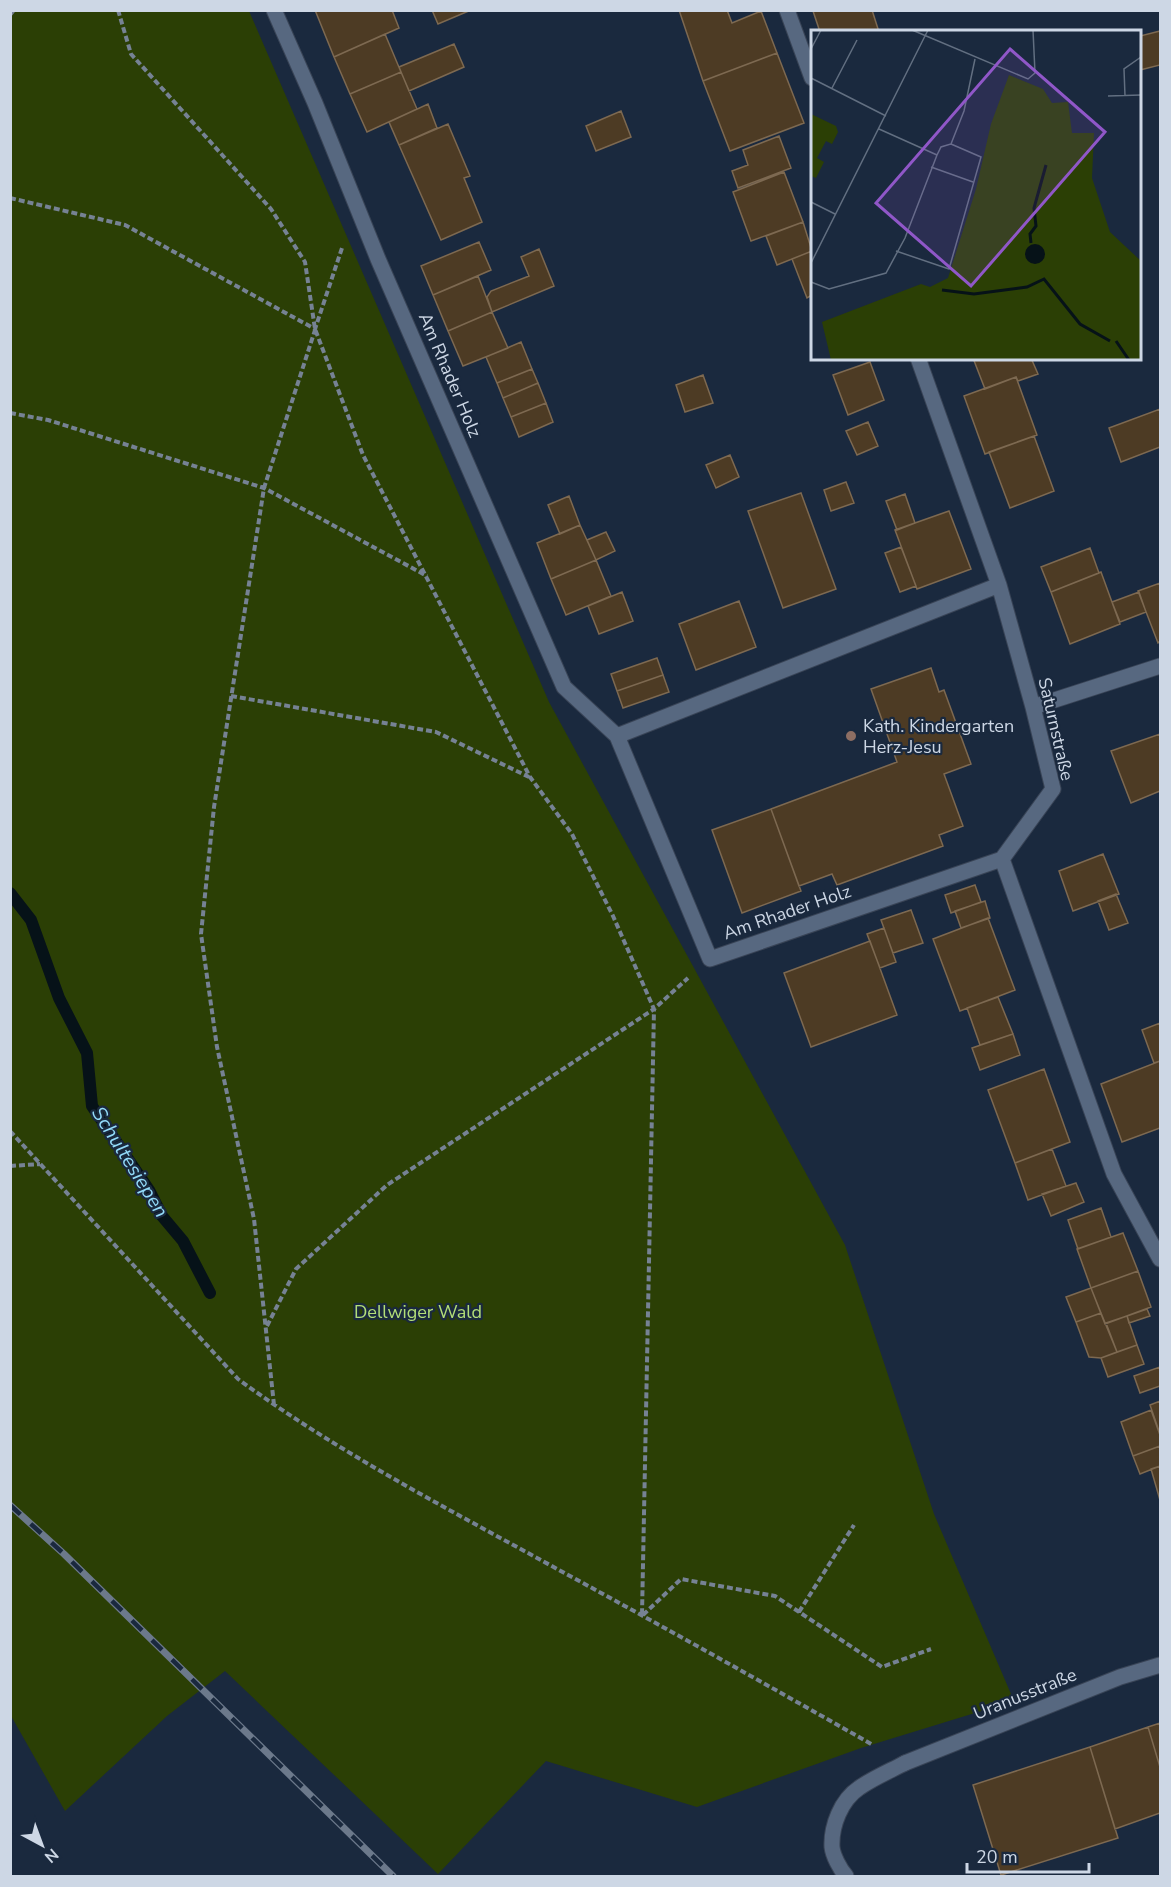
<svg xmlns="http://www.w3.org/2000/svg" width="1171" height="1887" font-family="'Nunito Sans',sans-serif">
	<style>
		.green { fill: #2b3f05 }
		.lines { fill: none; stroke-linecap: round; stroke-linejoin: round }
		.stream { stroke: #061218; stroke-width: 12 }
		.building { fill: #4d3b24; stroke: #7d6951; stroke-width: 1.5 }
		.service-casing { stroke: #394456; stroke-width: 17 }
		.minor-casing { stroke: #394456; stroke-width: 17 }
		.path { stroke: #768294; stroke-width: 4; stroke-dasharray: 6 3; stroke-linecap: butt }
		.service { stroke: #576880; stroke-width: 15 }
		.minor { stroke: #576880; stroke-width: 15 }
		.rail-casing { stroke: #6c798b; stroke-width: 7 }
		.rail { stroke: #1a293e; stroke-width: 4.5; stroke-dasharray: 14; stroke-linecap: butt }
		.education-dot { fill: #8d6e63; stroke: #1a293e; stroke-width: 2 }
		.labels { text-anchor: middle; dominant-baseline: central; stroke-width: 4.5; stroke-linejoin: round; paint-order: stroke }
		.street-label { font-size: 18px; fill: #cdd7e5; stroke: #1a293e }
		.poi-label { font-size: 18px; fill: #cdd7e5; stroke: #1a293e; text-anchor: start }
		.park-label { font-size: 18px; fill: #b3de78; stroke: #1a293e }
		.water-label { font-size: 20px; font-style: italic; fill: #92daf8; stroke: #1a293e }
		.inset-river { fill: none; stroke: #061218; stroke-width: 3 }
		.inset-road { fill: none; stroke: #626f81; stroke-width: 1.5 }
		.view { fill: #9057c8; fill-opacity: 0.15; stroke: #9057c8; stroke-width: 3 }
		.inset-edge { fill: none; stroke: #cdd7e5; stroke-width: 3 }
	</style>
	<rect width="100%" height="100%" fill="#1a293e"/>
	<path class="green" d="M10,11h239l300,691 296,543 89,269 80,187 -153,47 -164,59 -151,-46 -108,113 -213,-203 -58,45 -102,95 -55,-97z"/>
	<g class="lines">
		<path class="stream" d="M10,893l21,27 28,78 28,55 5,53 57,84 13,26 21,25 27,52"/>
	</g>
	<path class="building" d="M315,10h77l7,18 -65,29z
		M432,10h39l-33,14z
		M679,10h48l5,13 29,-12 16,42 -74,28z
		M872,10l7,22h-59l-7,-21z
		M1160,31v34l-20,5v-34z
		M385,34l16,38 -51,22 -16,-37z
		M454,44l10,23 -55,24 -10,-24z
		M777,53l27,70 -74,28 -27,-70z
		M401,72l16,37 -50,23 -17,-38z
		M428,104l9,24 -38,17 -10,-23z
		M621,111l10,26 -35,14 -10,-25z
		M448,124l22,52 -6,2 18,44 -41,18 -42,-95z
		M779,136l12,32 -53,20 -6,-17 16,-6 -5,-15z
		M784,172l19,50 -52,19 -18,-49z
		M803,222l9,29 -35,14 -11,-29z
		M479,242l12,28 -58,25 -12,-29z
		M539,249l15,37 -62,26 -5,-15 4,-6 38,-15 -8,-19z
		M812,251v44l-5,3 -15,-39z
		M478,276l14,36 -44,19 -15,-36z
		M492,312l16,36 -45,18 -15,-35z
		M521,342l11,27 -35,14 -11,-26z
		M973,358h58l7,16 -20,7 -2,-4 -31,12z
		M870,362l14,38 -36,15 -15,-40z
		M532,369l6,14 -35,15 -6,-15z
		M703,375l10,28 -28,9 -9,-27z
		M1016,377l21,58 -52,19 -21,-58z
		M538,383l8,20 -35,14 -8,-19z
		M546,403l7,19 -34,15 -8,-20z
		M1160,409v38l-39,15 -12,-34z
		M868,422l10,24 -21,9 -11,-24z
		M1034,436l20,55 -44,17 -21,-56z
		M730,455l9,22 -23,11 -10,-23z
		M846,482l8,21 -23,8 -7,-21z
		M801,493l35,96 -53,19 -35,-97z
		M905,494l10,29 -18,7 -11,-29z
		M569,496l11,29 -20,9 -12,-29z
		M949,511l22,58 -54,20 -22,-59z
		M580,525l16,35 -45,19 -14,-36z
		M606,532l9,19 -19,9 -9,-20z
		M901,547l15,39 -16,6 -15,-39z
		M1090,548l9,25 -48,19 -10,-25z
		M596,560l15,36 -45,19 -15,-36z
		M1101,572l19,52 -50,20 -19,-52z
		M1160,583v58l-2,2 -20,-52z
		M622,592l11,29 -34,13 -11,-28z
		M1139,592l7,20 -26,10 -8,-20z
		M739,601l17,46 -60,23 -17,-46z
		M657,658l6,17 -46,16 -6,-17z
		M931,668l8,24 5,-2 27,74 -27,10 19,52 -24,9 4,11 -106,39 -5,-11 -33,12 -28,-77 126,-47 -26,-73z
		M663,675l6,17 -46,16 -6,-17z
		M1160,734v57l-29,12 -20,-52z
		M771,809l30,82 -59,22 -30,-83z
		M1103,854l16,40 -46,17 -14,-40z
		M975,885l6,17 -30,11 -6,-18z
		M1116,894l12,29 -19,7 -11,-29z
		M985,901l5,17 -29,10 -6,-17z
		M911,910l12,33 -30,10 -12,-33z
		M988,918l27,72 -55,21 -27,-72z
		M884,928l12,34 -16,6 -13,-34z
		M870,941l27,74 -86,32 -27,-74z
		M998,997l15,37 -33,11 -13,-37z
		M1160,1023v38l-6,2 -12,-33z
		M1013,1034l7,21 -40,15 -8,-22z
		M1160,1061v67l-38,14 -21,-58z
		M1044,1069l26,73 -55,21 -27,-73z
		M1052,1149l14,37 -38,14 -13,-37z
		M1076,1183l8,19 -33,14 -9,-22z
		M1101,1208l10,29 -33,12 -10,-29z
		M1123,1233l15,38 -47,17 -14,-39z
		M1138,1271l13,36 -46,17 -14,-36z
		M1091,1288l10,25 -25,9 -10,-25z
		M1147,1309l3,7 -21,7 -2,-7z
		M1101,1313l16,39 -16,6 -12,-1 -13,-35z
		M1127,1316l10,29 -20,7 -11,-29z
		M1137,1345l7,19 -36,13 -7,-19z
		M1160,1367v19l-20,7 -6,-17z
		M1160,1401v33l-10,-29z
		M1151,1410l9,25v11l-27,10 -12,-34z
		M1160,1446v20l-20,8 -7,-18z
		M1160,1466v34l-9,-31z
		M1160,1723v44l-12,-40z
		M1148,1727l12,40v46l-45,16 -25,-82z
		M1090,1747l28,91 -117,37 -28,-90z"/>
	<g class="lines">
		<g class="service-casing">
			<path id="service" d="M846,1876c-6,-7 -13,-20 -14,-29 -1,-21 9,-47 27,-59 14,-10 31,-17 46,-25"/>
		</g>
		<g class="minor-casing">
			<path id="minor" d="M274,10l41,93 63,156 186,428 53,49 93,223 292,-100
				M787,10l25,68
				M918,358l81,227 34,122 20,82 -51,70 112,315 46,85
				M1033,707l127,-41
				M617,736l382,-151
				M905,1763l215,-86 40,-12"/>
		</g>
		<path class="path" d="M118,10l13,44 140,155 34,53 10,67 48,126 167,322 42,57 41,82 41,93 34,-31
			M10,15l4,-5
			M10,198l115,27 190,104 27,-81
			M10,413l38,7 216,68 163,88
			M231,696l205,36 93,45
			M10,1131l228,248c101,74 212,131 321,191 105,57 210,116 314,175
			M10,1166l30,-2
			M267,1326l29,-57 91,-84 267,-176 -12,606
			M274,1405l-20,-186 -37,-172 -16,-113 13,-127 50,-319 51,-158
			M799,1612l55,-87
			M643,1615l38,-36 94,17 107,71 49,-18"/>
		<use href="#service" class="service"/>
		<use href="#minor" class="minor"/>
		<g class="rail-casing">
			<path id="rail" d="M10,1505l54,49 329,322"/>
		</g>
		<use href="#rail" class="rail"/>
	</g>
	<circle class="education-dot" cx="851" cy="736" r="6"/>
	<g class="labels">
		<g class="street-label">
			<text transform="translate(450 375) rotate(67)">Am Rhader Holz</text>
			<text transform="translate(1056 729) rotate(77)">Saturnstraße</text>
			<text transform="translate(787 912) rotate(-19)">Am Rhader Holz</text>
			<text transform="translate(1025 1694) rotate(-22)">Uranusstraße</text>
		</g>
		<g class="poi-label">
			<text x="863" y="726">Kath. Kindergarten<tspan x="863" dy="21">Herz-Jesu</tspan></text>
		</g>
		<g class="park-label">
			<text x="418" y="1312">Dellwiger Wald</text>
		</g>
		<g class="water-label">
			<text transform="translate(130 1162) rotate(58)">Schultesiepen</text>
		</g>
	</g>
	<g transform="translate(811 30)">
		<rect width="330" height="330" fill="#1a293e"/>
		<path d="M198,45l34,14 9,14 16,-1 4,31h22l-2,45 18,54 31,29v99h-310l-9,-38 99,-38 9,3 18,-9 28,-89 15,-65zM0,84l25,12 2,6 -6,12 -6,-3 -9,17 7,4 -8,16 -5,-2z" fill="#2b3f05"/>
		<path d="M214 224a10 10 0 1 1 20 0a10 10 0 1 1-20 0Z" fill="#061218"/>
		<path class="inset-river" d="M220,213l-1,-9 6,-8 -2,-18 12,-43M131,260l32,4 53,-7 17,-8 36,45 30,17M305,311l13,19"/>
		<path class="inset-road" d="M101,0l116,49 7,-6 -2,-43M0,19l10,-19M0,48l75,38M21,58l25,-48M297,66l33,-1M314,66l-1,-27 17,-12M68,99l58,26M120,137l42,15M0,172l24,12M85,221l53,18 32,-112 -30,-13M0,233l117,-233M0,252l18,7 57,-16 19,-35 32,-83 4,-8 10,-3 13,-33 11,-52"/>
		<path class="view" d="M199,19l95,83 -134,154 -95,-83z"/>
		<rect width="330" height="330" class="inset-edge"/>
	</g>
	<rect width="1171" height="1887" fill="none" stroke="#cdd7e5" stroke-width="24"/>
	<g transform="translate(42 1845) rotate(139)" stroke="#1a293e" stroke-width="4.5" paint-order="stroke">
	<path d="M0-4.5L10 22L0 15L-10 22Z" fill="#cdd7e5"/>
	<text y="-9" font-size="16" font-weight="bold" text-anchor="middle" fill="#cdd7e5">N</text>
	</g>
	<path d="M967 1863v9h122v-9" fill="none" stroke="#cdd7e5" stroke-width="3"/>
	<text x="976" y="1863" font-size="18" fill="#cdd7e5" stroke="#1a293e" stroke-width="4.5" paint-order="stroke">20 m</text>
</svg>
